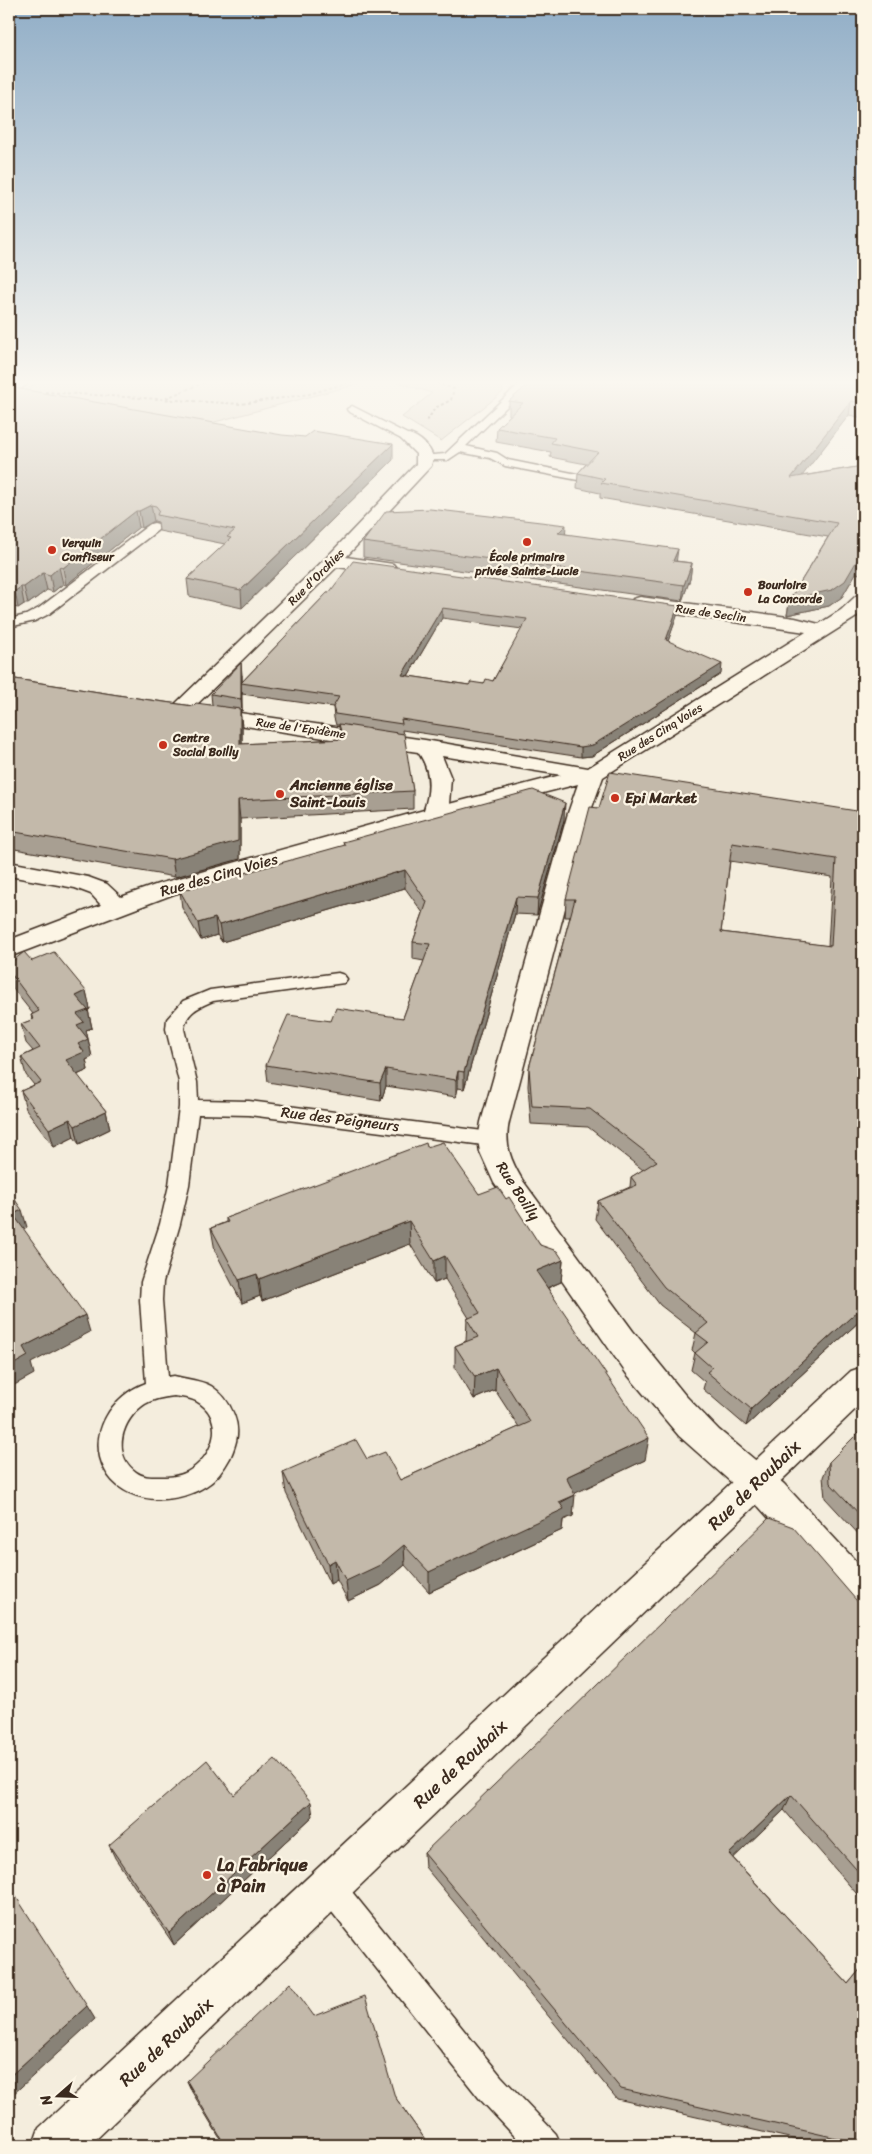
<svg xmlns="http://www.w3.org/2000/svg" width="872" height="2154" font-family="Sriracha,sans-serif">
	<style>
		.green { fill: #d6cdbd; stroke: #887c6e }
		.lines { fill: none; stroke-linecap: round; stroke-linejoin: round }
		.service-casing { stroke: #3b2a1e; stroke-width: 3 }
		.minor-casing { stroke: #3b2a1e; stroke-width: 3 }
		.tertiary-casing { stroke: #3b2a1e; stroke-width: 3 }
		.path { stroke: #3b2a1e; stroke-width: 2; stroke-dasharray: 3 2.5; stroke-linecap: butt }
		.service { fill: #fcf5e5; fill-rule: evenodd }
		.minor { fill: #fcf5e5; fill-rule: evenodd }
		.tertiary { fill: #fcf5e5; fill-rule: evenodd }
		.wall { fill: #a89f92; stroke: #3b2a1e; fill-rule: evenodd }
		.shaded-wall { fill: #888277; stroke: #3b2a1e }
		.building { fill: #c3b9aa; stroke: #3b2a1e; fill-rule: evenodd }
		.poi-dot { fill: #c8321e; stroke: #fcf5e5; stroke-width: 2 }
		.labels { text-anchor: middle; dominant-baseline: central; stroke-width: 4.5; stroke-linejoin: round; paint-order: stroke }
		.far-poi-label { font-size: 12px; font-weight: bold; fill: #3b2a1e; stroke: #fcf5e5; text-anchor: start }
		.far-street-label { font-size: 12px; fill: #3b2a1e; stroke: #fcf5e5 }
		.poi-label { font-size: 15px; font-weight: bold; fill: #3b2a1e; stroke: #fcf5e5; text-anchor: start }
		.street-label { font-size: 15px; fill: #3b2a1e; stroke: #fcf5e5 }
		.near-street-label { font-size: 18px; fill: #3b2a1e; stroke: #fcf5e5 }
		.near-poi-label { font-size: 18px; font-weight: bold; fill: #3b2a1e; stroke: #fcf5e5; text-anchor: start }
	</style>
	<rect width="100%" height="100%" fill="#f4eddd"/>
	<filter id="ink" filterUnits="userSpaceOnUse"><feTurbulence type="fractalNoise" baseFrequency=".02" numOctaves="2"/><feDisplacementMap in="SourceGraphic" scale="10" xChannelSelector="R" yChannelSelector="G"/><feConvolveMatrix kernelMatrix="1 2 1 2 8 2 1 2 1" color-interpolation-filters="sRGB"/></filter>
	<g filter="url(#ink)">
		<path class="green" d="M40,381h329l-158,42 -192,-29z
			M394,381h107l2,11 -62,49 -39,-24 30,-24z"/>
		<g class="lines">
			<g class="service-casing">
				<path id="service" d="M519,381h10l-1,5 -62,60 31,7 11,7 74,15 2,2 -2,2 -4,1 -73,-14 -15,-8 -30,-6 -12,8h-26l-1,-2 1,-2 23,-2 73,-69z
					M352,406l61,31 1,2 -1,2h-8l-57,-30 -1,-2z
					M154,523l4,1 2,3 -2,3 -109,84 -14,7 -26,6v-8l17,-4 13,-7 111,-84z
					M338,973l6,2 3,4 -3,4 -131,18c-14,6 -27,11 -29,28l13,53 1,18 51,1 242,31 7,2 3,5 -3,5 -7,2 -242,-31 -51,-1 -9,71 -9,39 -17,58 -1,18 6,77 6,-1c11,3 26,4 37,10 11,7 18,16 23,29 6,15 3,28 -4,43 -6,11 -14,22 -24,28 -31,20 -83,19 -101,-16 -19,-35 7,-75 41,-87l-6,-83 1,-18 19,-58 9,-39 10,-78v-25l-13,-53 1,-10 16,-18 27,-11zM174,1396c7,1 16,2 22,5 31,17 18,57 -9,71 -10,5 -19,5 -29,5 -9,0 -15,0 -22,-5 -25,-18 -14,-53 9,-68 9,-5 19,-7 29,-8z
					M330,1873l10,4 161,199 55,58 5,11h-38l-44,-47 -159,-201 -4,-10 4,-10z"/>
			</g>
			<g class="minor-casing">
				<path id="minor" d="M14,381h17l-17,13 -5,1v-10z
					M409,434c11,3 21,13 24,23l-2,9 -85,91 47,7 3,4 -3,4 -6,1 -50,-6 -150,147 -7,2 -7,-2 -3,-4 3,-4 154,-149 89,-93v-10l-15,-15 2,-3z
					M863,594v16l-8,8 -252,159 -13,36 -81,309c-5,23 2,39 14,59l110,150 52,64 34,35 65,54 79,85v45l-13,-6 -91,-101 -80,-71 -53,-63 -132,-190 -14,-31 -2,-12 3,-18 87,-309 10,-29 -136,35 -268,75 -165,63v-17l92,-35 -10,-11 -16,-6 -66,-12v-14l79,15 19,7 14,13 37,-13 266,-74c7,-21 7,-40 -6,-58l-213,-32 -7,-2 -3,-4 3,-4 7,-2 220,32 163,28 218,-136 -166,-23 -7,-2 -2,-4 2,-4 7,-2 155,21 24,6 22,-14 15,-14zM442,756l119,19 -112,29 2,-26z"/>
			</g>
			<g class="tertiary-casing">
				<path id="tertiary" d="M863,1367v35l-773,743h-57l6,-17 812,-757z"/>
			</g>
			<path class="path" d="M45,392l196,12 68,-10 45,-13
				M166,398l42,-17 47,5 9,-5
				M427,421l8,-13 16,-8 3,-11 -23,-8"/>
			<use href="#service" class="service"/>
			<use href="#minor" class="minor"/>
			<use href="#tertiary" class="tertiary"/>
		</g>
		<path class="wall" d="M863,381v37l-14,-3 -48,61 62,-10v109l-7,-2 -14,24 -13,9 -42,9 3,-16 38,-62 -228,-39v-5l-23,-5 1,-15 8,-9 -36,-7 1,-5 -55,-10 1,-14 13,-13h-1v-14z
			M9,387l384,73 -151,148 -53,-12 -2,-17 38,-35 -66,-13 -1,-9 -4,-1 -12,7 -3,-1 -73,58 -3,-1 -10,8 -6,-2 -19,14h-4l-6,4 -9,-2z
			M566,534l110,27 16,2 -2,16 -8,22 -319,-44v-15z
			M327,593l351,13 -1,10 -9,25 53,33 -129,82 -11,1 -179,-27 11,61v18l-173,10v40l-65,18 -166,-29v-170l141,22 43,6 19,-1 -1,-11 31,-19v7zM442,618l80,11 -29,52 -9,3 -15,1 -61,-9zM242,691v3l91,13 1,11 2,7h3l1,14 -98,5v-17l-2,-16h2z
			M599,808l264,4 -4,150 4,356 -117,108 -43,-37 2,-7 -14,-12 4,-17 -3,-3 4,-17 -36,-28 -65,-86 3,-18 32,-14 1,-10 12,-7 -55,-43 -57,-3 -3,-38 1,-18 41,-151h-5l1,-18zM730,861l102,16 -4,69 -107,-14z
			M564,820l-27,95 -22,-1 -51,175 -6,-1 -2,9 -70,-11 -5,15 -113,-19 -2,-17 65,-44 72,-3 21,-57 -11,-2v-17l10,-29 -18,-25 -183,54 -5,-7 -16,5 -19,-32 -2,-17 164,-45 -1,-4z
			M32,961l54,30 4,18 -2,1 4,18 -6,2 6,27 -6,3 2,10 -11,5 29,36 4,18 -31,15 -5,-7 -20,10 -28,-38 -5,-18 13,-6 -8,-10 -5,-18 12,-6 -7,-8 -5,-19 11,-4 -1,-5 2,-1 -23,-29 -1,-7v-14z
			M427,1147l52,47 27,5 34,46 23,15 -2,22 -13,6 97,172 -71,33 -1,23 -10,4 -1,10 -133,62 -24,-27 -24,20 -33,16 -11,-21 -7,4 -44,-91 -3,-21 84,-13 33,21 119,-53 -24,-37 -21,9 -19,-31v-22l11,-5 1,-22 2,-1 -24,-39 -11,4 -24,-39 -148,57 -2,-5 -18,7 -27,-52 -4,-23 15,-6v-4z
			M863,1428v111l-38,-41 -2,-21 6,-15z
			M863,1608v293l-79,-91 -51,48 115,126 15,-18v179h-43l-203,-46 -192,-232 -1,-14z
			M234,1795l79,21 -139,129 -59,-87 -6,-13z
			M314,2016l81,81 34,48h-205l-32,-53 -5,-11z"/>
		<path class="shaded-wall" d="M851,401l-2,14 -60,78 2,-15z
			M393,444v16l-151,148 -1,-18z
			M151,505l3,16 -12,7 -3,-17z
			M136,511l3,16 -73,58 -3,-17z
			M566,525l-1,15 -7,-7z
			M678,549l-2,15 -3,-3z
			M859,557l-3,16 -14,24 -13,9 -42,9 3,-16z
			M692,563l-2,16 -8,22 2,-16z
			M59,567l4,17 -10,8 -3,-17z
			M43,573l4,17 -19,14 -4,-17z
			M21,587l3,17 -6,4 -3,-17z
			M678,606l-1,10 -12,34 1,-10z
			M442,608v10l-40,68v-11z
			M241,663l1,12v8h-1l1,28 -1,-12z
			M722,664l-1,10 -129,82 -11,1v-10z
			M240,709l2,18v35l-2,-18z
			M238,800l2,19v40l-65,18 -3,-18z
			M565,803l-1,17 -27,95 1,-17z
			M405,870v18l-183,54 -3,-17z
			M516,897l-1,17 -51,175v-17z
			M215,918l2,17 -16,5 -3,-17z
			M86,991l4,18 -2,1 4,18 -6,2 6,27 -6,3 2,10 -18,8 -4,-18 12,-16 -1,-30 -1,-18z
			M386,1069v17l-5,15 -1,-18z
			M458,1071v17l-2,9v-17z
			M106,1111l4,18 -31,15 -4,-18z
			M70,1119l4,18 -20,10 -5,-18z
			M22,1210l5,17 -9,5 -5,-18z
			M409,1221l1,23 -148,57 -3,-22z
			M445,1256v23l-11,4v-22z
			M563,1260l-2,22 -27,11 2,-22z
			M257,1274l3,22 -18,7 -3,-23z
			M863,1306v12l-117,108 5,-17z
			M85,1315l5,17 -59,31 3,11 -25,14v-21l14,-20z
			M496,1368l-1,22 -21,9 1,-22z
			M649,1438l-4,22 -82,39 3,-22z
			M575,1495l-2,21 -10,4 -1,10 -133,62v-20z
			M404,1545l1,20 -24,20 -33,16 -2,-20z
			M335,1560l2,20 -7,4 -2,-20z
			M791,1795l-7,15 -61,58 6,-14z
			M311,1802l2,14 -139,129 -5,-12z
			M87,2006l8,13 -86,79v-21z"/>
		<path class="building" d="M532,381h331v22l-12,-2 -60,77 72,-12v93l-4,-2 -14,24 -13,9 -42,9 47,-76 -236,-40 4,-4 -27,-6 20,-21 -47,-9 4,-5 -58,-10 26,-25 -14,-2z
			M9,387l273,48 23,2 8,-6 80,13 -152,146 -54,-11 44,-41 -4,-1 8,-7 -78,-15 2,-5 -3,-4 -5,-1 -12,6h-3l-73,57 -4,-1 -9,8 -7,-2 -19,14h-3l-6,4 -6,-1z
			M430,509l136,16 -8,8 120,16 -5,12 19,2 -8,22 -321,-43 23,-31z
			M353,561l325,45 -12,34 56,24 -129,81 -12,2 -180,-28 1,5 -67,-10 -2,-7 6,-10 -98,-14 86,-90h2zM442,608l85,11 -34,62 -7,-2 -2,5 -13,-2 -2,3 -67,-10z
			M241,663v36l-30,-5z
			M9,678l141,22 43,6 3,-3 44,6v35l103,-5 -4,-15 65,10 9,57 -175,9v41l-66,18 -163,-28z
			M610,772l253,40v31l-4,119 4,-13v357l-112,103 -44,-37 5,-4 -17,-15 13,-11 -12,-9 12,-10 -44,-36 -66,-86 39,-16 -6,-8 26,-16 -67,-52 -58,-3 -3,-38 46,-169h-9l24,-92 9,1zM732,843l104,16 -5,87 -110,-14z
			M533,790l32,13 -27,95 -22,-1 -52,175 -6,-1 -2,9 -70,-11 -6,14 -114,-18 22,-50 43,6 5,-13 67,10 27,-74 -17,-2 14,-40 -22,-32 -186,55 -4,-7 -17,5 -18,-32 165,-46 -2,-3z
			M24,952l8,9 22,-9 32,39 -10,5 12,14 -11,4 7,8 -7,3 11,14 -10,5 6,8 -18,8 40,51 -31,15 -5,-7 -21,10 -28,-38 20,-9 -20,-25 19,-9 -19,-24 13,-5 -3,-4 8,-4 -30,-40v-7z
			M443,1142l36,52 19,-7 8,12 3,-2 31,48 17,6 6,9 -27,11 113,167 -83,39 9,18 -16,7 5,7 -135,63 -25,-27 -24,20 -34,16 -11,-21 -7,4 -45,-92 73,-32 11,19 18,-7 15,28 130,-58 -34,-54 -21,9 -20,-31 23,-9 -11,-18 13,-6 -35,-57 -11,5 -25,-40 -150,58 -2,-5 -18,6 -28,-52 17,-6 -2,-4 200,-75 1,4z
			M9,1191l13,19 -9,4 72,101 -62,32 5,9 -19,11z
			M863,1428v90l-33,-35 -1,-21z
			M769,1518l24,9 70,81v269l-72,-82 -62,59 119,130 15,-18v178l-242,-55 -197,-236z
			M275,1759l36,43 -142,131 -60,-88 98,-85 27,35z
			M9,1886l78,120 -78,71z
			M290,1983l24,33 51,-20 30,101 34,48h-204l-38,-64z"/>
	</g>
	<linearGradient id="sky" x2="0" y2="1"><stop stop-color="#91aec7"/><stop offset="0.56" stop-color="#faf7f0"/><stop offset="1" stop-color="#faf7f0" stop-opacity="0"/></linearGradient>
	<rect width="872" height="683" fill="url(#sky)"/>
	<g class="poi-dot">
		<circle cx="527" cy="542" r="5"/>
		<circle cx="52" cy="550" r="5"/>
		<circle cx="748" cy="592" r="5"/>
		<circle cx="163" cy="745" r="5"/>
		<circle cx="280" cy="794" r="5"/>
		<circle cx="615" cy="798" r="5"/>
		<circle cx="207" cy="1875" r="5"/>
	</g>
	<g class="labels">
		<g class="far-poi-label">
			<text x="62" y="543">Verquin<tspan x="62" dy="14">Confiseur</tspan></text>
			<text x="527" y="557" text-anchor="middle">École primaire<tspan x="527" dy="14">privée Sainte-Lucie</tspan></text>
			<text x="758" y="585">Bourloire<tspan x="758" dy="14">La Concorde</tspan></text>
			<text x="173" y="738">Centre<tspan x="173" dy="14">Social Boilly</tspan></text>
		</g>
		<g class="far-street-label">
			<text transform="translate(316 577) rotate(-45)">Rue d'Orchies</text>
			<text transform="translate(711 613) rotate(8)">Rue de Seclin</text>
			<text transform="translate(301 728) rotate(8)">Rue de l'Epidème</text>
			<text transform="translate(660 732) rotate(-32)">Rue des Cinq Voies</text>
		</g>
		<g class="poi-label">
			<text x="290" y="785">Ancienne église<tspan x="290" dy="17">Saint-Louis</tspan></text>
			<text x="625" y="798">Epi Market</text>
		</g>
		<g class="street-label">
			<text transform="translate(219 875) rotate(-16)">Rue des Cinq Voies</text>
			<text transform="translate(340 1119) rotate(7)">Rue des Peigneurs</text>
			<text transform="translate(518 1191) rotate(57)">Rue Boilly</text>
		</g>
		<g class="near-street-label">
			<text transform="translate(754 1485) rotate(-44)">Rue de Roubaix</text>
			<text transform="translate(460 1764) rotate(-43)">Rue de Roubaix</text>
			<text transform="translate(166 2042) rotate(-43)">Rue de Roubaix</text>
		</g>
		<g class="near-poi-label">
			<text x="217" y="1865">La Fabrique<tspan x="217" dy="21">à Pain</tspan></text>
		</g>
	</g>
	<rect width="872" height="2154" fill="none" stroke="#fcf5e5" stroke-width="30"/>
	<rect x="15" y="15" width="842" height="2124" fill="none" stroke="#3b2a1e" stroke-width="2" filter="url(#ink)"/>
	<g transform="translate(58 2096) rotate(250)" stroke="#fcf5e5" stroke-width="4" paint-order="stroke">
	<path d="M0-4L9 19L0 12L-9 19Z" fill="#3b2a1e"/>
	<text y="-8" font-size="14" font-weight="bold" text-anchor="middle" fill="#3b2a1e">N</text>
	</g>
</svg>
